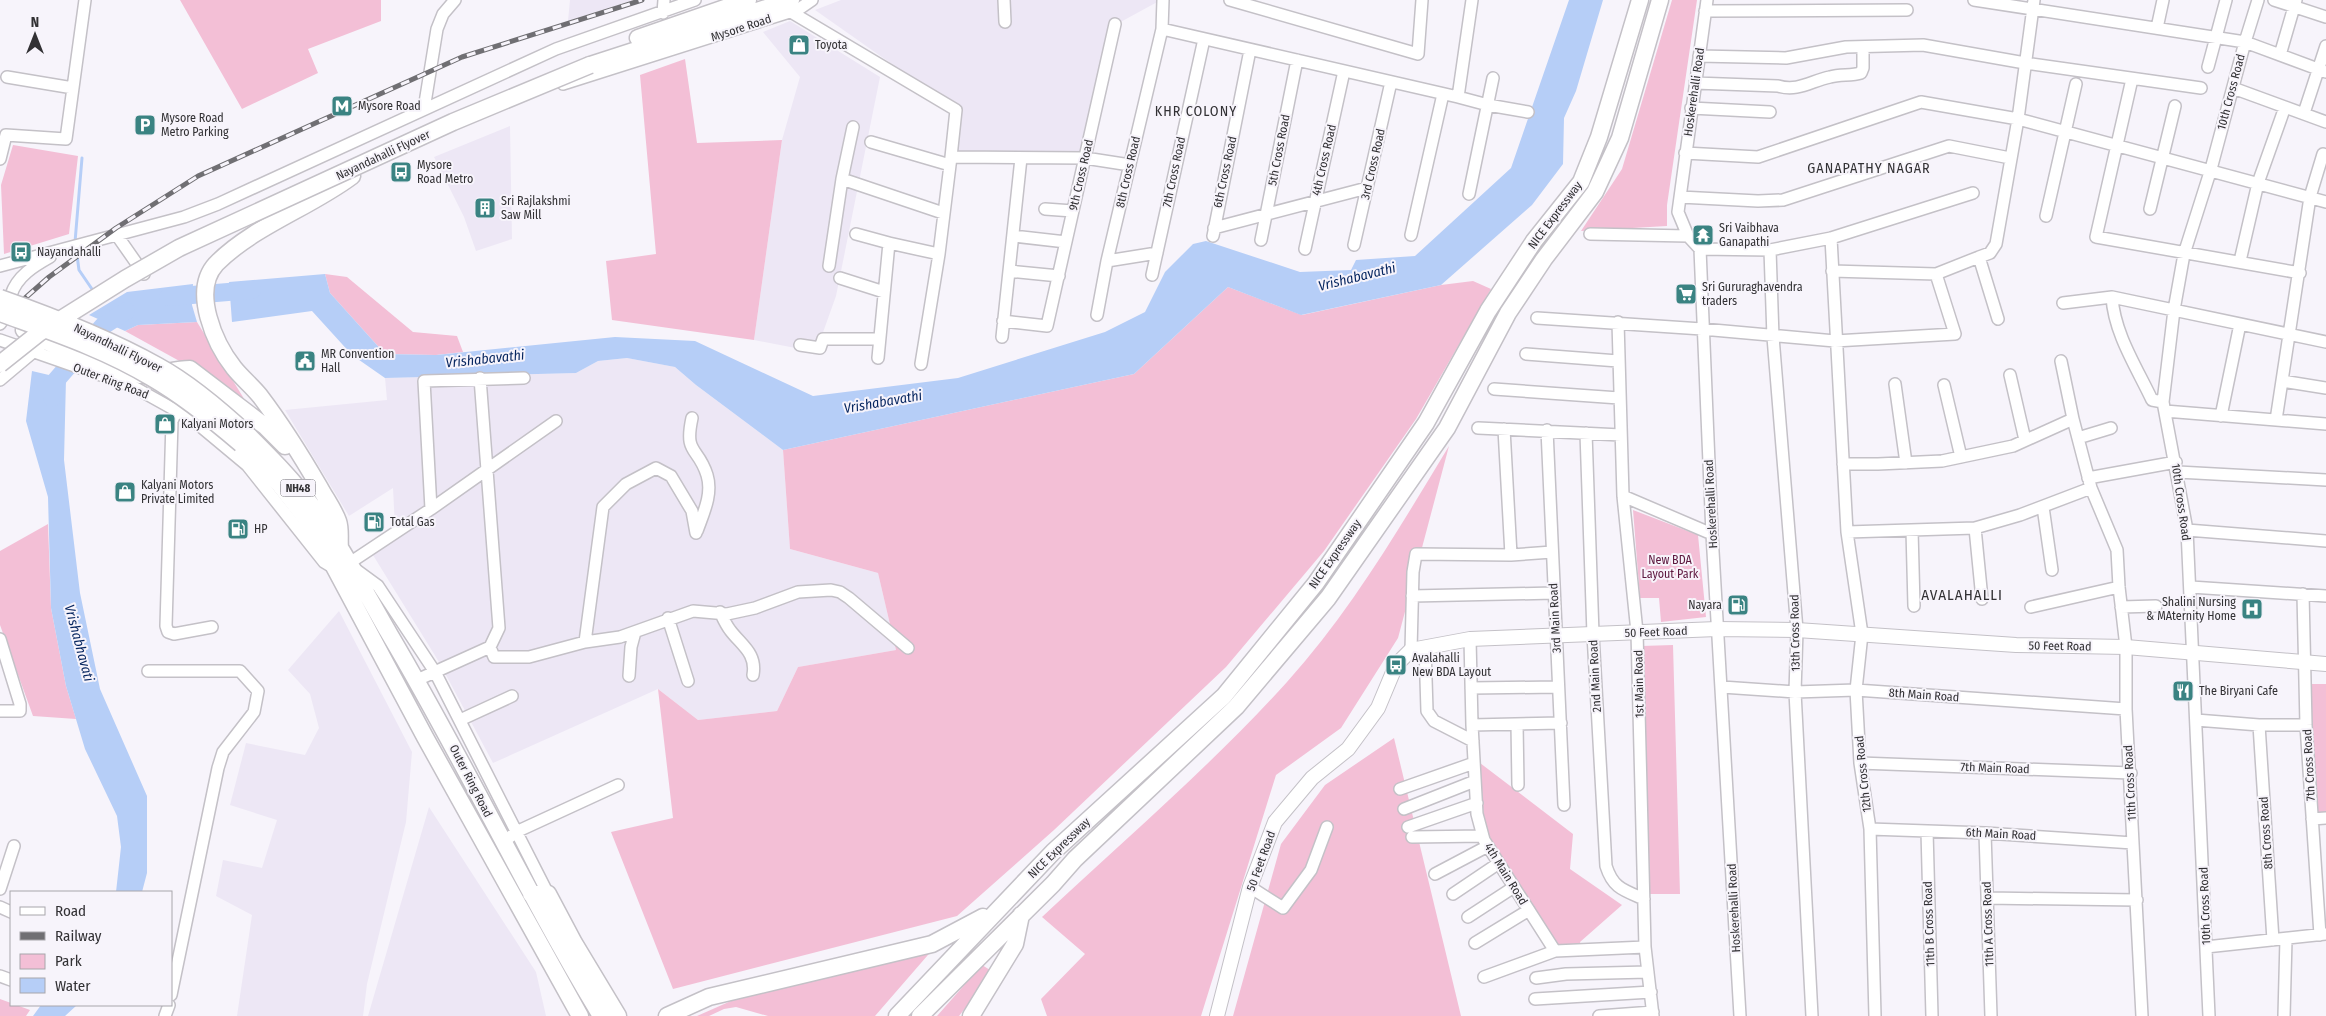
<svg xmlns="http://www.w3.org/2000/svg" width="2326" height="1016" font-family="'Fira Sans Condensed',sans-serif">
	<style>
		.built { fill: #ede7f5 }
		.green { fill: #f3bfd6 }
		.water { fill: #b6cef7 }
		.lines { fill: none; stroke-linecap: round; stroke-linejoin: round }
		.stream { stroke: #b6cef7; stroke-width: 3 }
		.river { stroke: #b6cef7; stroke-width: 18 }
		.minor-casing { stroke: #c4c1c7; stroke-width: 14 }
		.major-casing { stroke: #c4c1c7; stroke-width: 16 }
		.highway-casing { stroke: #c4c1c7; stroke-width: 19 }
		.minor { stroke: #fff; stroke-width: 11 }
		.major { stroke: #fff; stroke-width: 14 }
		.highway { stroke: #fff; stroke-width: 16 }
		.rail-casing { stroke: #706f73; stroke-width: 5 }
		.rail { stroke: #f7f4fb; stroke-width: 3; stroke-dasharray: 9; stroke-linecap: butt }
		.highway-bridge-casing { stroke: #c4c1c7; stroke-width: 19; stroke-linecap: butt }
		.highway-bridge { stroke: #fff; stroke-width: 16 }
		.labels { text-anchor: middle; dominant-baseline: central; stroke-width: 4; stroke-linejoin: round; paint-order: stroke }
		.shield { fill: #f7f4fb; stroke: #6d6c70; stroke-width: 1 }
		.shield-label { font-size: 11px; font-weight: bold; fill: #323134 }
		.street-label { font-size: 12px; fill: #323134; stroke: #f7f4fb }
		.poi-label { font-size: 12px; fill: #323134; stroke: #f7f4fb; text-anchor: start }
		.park-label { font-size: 12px; fill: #5c163d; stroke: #f7f4fb }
		.neighbourhood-label { font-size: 14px; letter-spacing: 1px; fill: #323134; stroke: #f7f4fb }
		.water-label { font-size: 14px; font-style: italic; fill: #05255f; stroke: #f7f4fb }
		.quarter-label { font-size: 15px; letter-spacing: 1px; fill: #323134; stroke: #f7f4fb }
	</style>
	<rect width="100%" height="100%" fill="#f7f4fb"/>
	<path class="built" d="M570,0h63l-65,21z
		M841,0h320l-46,25 -30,131 -131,-1 -1,-48 -138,-97z
		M790,21l90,56 -44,219 -20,56 -62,-12 28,-200 18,-63 -37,-45z
		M510,126l2,113 -36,12 -12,-34 -30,-60z
		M627,358l48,9 21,18 87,65 7,99 88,24 18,77 -98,17 -21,44 -79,9 -40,-31 -165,74 -54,-101 -71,-115 27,-20 -2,-39 -44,28 -64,-106 102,-10 -2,-22 191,-5 22,-12z
		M339,611l73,141 -6,70 -39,162 -4,32h-126l15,-101 -36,-19 7,-36 39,8 15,-48 -47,-15 16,-62 59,12 14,-27 -9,-34 -22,-24z
		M429,807l107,165 10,44h-178z"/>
	<path class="green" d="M180,0h201v21l-73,28 10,24 -76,36z
		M1672,0h25l-30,205v21l-86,5 41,-62z
		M685,59l12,84 85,-3 -28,200 -142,-20 -6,-59 50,-7 -16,-179z
		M13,145l65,11 -9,78 -65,20 -3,-69z
		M325,274l22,3 66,55 44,4 6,16 -27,3 -51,-1 -55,-61z
		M1473,281l18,8 -75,130 -92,132 -98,116 -172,163 -97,86 -284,73 -62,-157 62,-14 -15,-129 40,31 79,-9 21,-44 98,-17 -18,-77 -88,-24 -7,-99 351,-76 94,-87 74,28 139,-30z
		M197,322l49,80 -43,-28 -78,-43 13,-6z
		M1449,446l-51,192 -57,90 -65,47 -75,241h-154l-6,-17 44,-45 -43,-37c82,-77 170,-152 245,-235 64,-71 113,-155 162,-236z
		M1633,510l65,25 8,82 -45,5 -2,-24h-19z
		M48,524l3,84 15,78 10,33 -43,-3 -33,-91v-74z
		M1673,645l7,249h-32l-7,-248z
		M2308,684h18v131l-11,1z
		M1394,738l67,278h-228l48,-172 44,-59z
		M1480,763l93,71 -3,35 52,36 -42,37 2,7h-25l-72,-113z
		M934,948l-59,68h-107l-32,-9 -12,2 -15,7h-12l43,-19z
		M982,965l8,5v6l-31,40h-22z
		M0,999l30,11 -4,6h-26z"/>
	<path class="water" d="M1569,0h34l-27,91 -12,27 -1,46 -31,41 -91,80 -140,30 -73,-28 -94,87 -351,76 -87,-65 -21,-18 -48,-9 -29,3 -22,12 -191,5 -33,-23 -40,-44 -80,11 -3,-40 96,-8 5,19 55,61 51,1 179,-18 80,4 118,55 145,-18 147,-46 40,-20 20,-40 28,-28 13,-3 94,31 51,-2 5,-10 59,-4 96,-88z
		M193,284l-1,21 5,17 -59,3 -13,6 -36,-16 38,-23z
		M32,371l34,8 -2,81 16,133 20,96 47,107v77l-5,19h-26l5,-45 -4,-31 -32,-67 -19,-63 -15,-78 -3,-111 -22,-76z
		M41,1005h36l-12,11h-32z"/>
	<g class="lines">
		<path class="stream" d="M75,242l7,-84
			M76,248l3,22 15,22"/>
		<path class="river" d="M168,297l84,-7
			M52,398v-13l51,-59 23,-15"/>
		<g class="minor-casing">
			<path id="minor" d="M1004,0l1,22
				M1230,0l188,54 4,-54
				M1707,0l-29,212 10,24 12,13 12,285 28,482
				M1974,0l271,42 81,30
				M2274,0l52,17
				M1705,11l202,-1
				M791,12l165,98 -5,47
				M663,13l1,-13
				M2157,28l6,-28
				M1162,29l296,68 14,-97
				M2280,55l16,-55
				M1699,56l87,2 60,-11 77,-2 102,18 176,25
				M2208,67l18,-67
				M7,77l66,11
				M2132,79l-36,158 204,36
				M1695,83l83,3c20,6 33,-5 52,-9 10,-3 21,-1 31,-4l2,-5v-21
				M563,84l236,-75 13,-9
				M2233,88l93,34
				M1458,97l30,8 40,7
				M1691,108l79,4
				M424,109l13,-80 6,-15 12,-14
				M2304,113l22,-67
				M853,127l-11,52 101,34
				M871,142l79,23
				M1685,153l73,4 163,-55 97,17 308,83
				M0,159l6,-24 60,4 19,-139
				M1469,194l24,-116
				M1680,197l78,4 25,-1 166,-54 61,12
				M1045,209l28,2
				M2150,209l25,-103
				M2046,216l30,-132
				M1214,228l153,-40
				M116,234l28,40
				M856,234l33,9 -11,115
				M1590,234l98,2
				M1411,235l32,-141
				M1013,236l53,6
				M1213,236l37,-186
				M1831,238l16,294 15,102 -6,56 4,73 10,66 5,187
				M1261,240l36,-180
				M889,243l50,11
				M1354,245l37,-163
				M1305,249l39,-178
				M1700,249l70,1 61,-12 142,-45
				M1770,250l3,87 24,293 -2,62 17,324
				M1979,257l11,-4 6,-9 22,-125 16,-119
				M1107,261l50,-8
				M2240,261l18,-78 27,-76
				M0,266l184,-49 34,-13 338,-155 139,-49
				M829,266l13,-87
				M1009,271l50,5
				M1936,274l43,-17 19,62
				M1152,275l52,-236
				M840,278l44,14
				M2112,297c2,36 25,71 40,103l11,2
				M2063,303l49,-6 214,45
				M1097,315l10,-54 55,-232 1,-29
				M1537,318l165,11 133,12 120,-7 -19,-60 -104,-3
				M1003,321l44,5 68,-302
				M1618,322l5,174 14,136 8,315 8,69
				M0,324c7,-8 8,-19 11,-29 6,-19 23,-29 39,-38
				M1002,337l19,-179
				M0,340l132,46 61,34 54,45 77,97 5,3
				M800,345l20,3 3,-9h56
				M1526,354l92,7
				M2061,361l12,58
				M921,364l18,-110 12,-97 134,1 45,7
				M2010,375l15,65
				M524,378l-100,3 7,128 -83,55 30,22 57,86 113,222
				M0,380l51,-43
				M2282,381l44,7
				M1895,384l11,79
				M1944,385l17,72
				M1494,389l125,9
				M180,403l-8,18 -6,205 2,6 6,2 38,-7
				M2165,411l161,13
				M2221,416l19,-92
				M692,418c-8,37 6,28 15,57 6,19 -4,39 -10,56
				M2276,420l34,-223 13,-43
				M1478,428l143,7
				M1547,430l17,375
				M1586,433l7,201 13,232c7,22 17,24 38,33
				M2078,438l33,-10
				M1843,464h35l64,-3 71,-15 60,-27 18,69 26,62 2,37 7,60v62l16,307
				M2178,472l148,8
				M2088,478l88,-16
				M1623,496l89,38
				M2043,507l9,63
				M431,509l125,-88
				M1975,528l7,71
				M1912,530l2,76
				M2187,530l139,11
				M1847,532l128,-4 45,-13 71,-27
				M1511,555l41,-3
				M2191,587l135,9
				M2303,594l3,131 14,210
				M1412,596l142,-3
				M2031,607l88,-20
				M2121,607l35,-1
				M720,612c3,6 6,13 10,18 11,15 27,23 23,45
				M668,618l20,63
				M0,639l20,65v7h-20
				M1470,639l2,86 5,89 7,26 71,111 90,-4
				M585,642l18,-135 23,-23 30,-16 15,8 21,35 4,22
				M490,647l4,10h35l56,-15 35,-5 73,-26 34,3 28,-6 43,-16 33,-2 9,2 9,6 59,50
				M1425,647l2,64 7,10 39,20
				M1411,650l2,-78 3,-18 95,1 -7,-126
				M148,671h92l18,20 -4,21 -31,40 -5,16 -47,227
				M629,676l2,-29 4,-15
				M417,680l73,-33 9,-19 -19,-250
				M1722,687l73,5 61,-2 270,19
				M1471,688l87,-1
				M460,720l52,-24
				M2196,720l63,5h47
				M1517,724l1,61
				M1472,725l89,-2
				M2259,725l14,215
				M1860,763l271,10
				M1400,789l74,-26
				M1404,809l71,-28
				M2312,819l14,-1
				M1408,827l69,-24
				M1870,829l115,4 148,10
				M1927,831l5,185
				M1985,833l6,183
				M510,837l6,-5 102,-47
				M1412,837l71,-1
				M1435,874l53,-28
				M1250,887l33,21 28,-38 16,-43
				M0,889l14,-43
				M1453,894l46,-31
				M1987,898l150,2
				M0,907l11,5
				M1468,917l46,-30
				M1475,943l54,-33
				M2206,947l120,-13
				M0,976l11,4
				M1484,977l71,-26
				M1536,978l30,-4 82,-2
				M1535,999l116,-7
				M165,1016l4,-11
				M1599,1016l54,-4
				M2209,1016l-22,-486 -24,-128 11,-92 10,-56 27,-85 34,-127 13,-42
				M2284,1016l2,-77"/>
		</g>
		<g class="major-casing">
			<path id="major" d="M1217,1016l33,-129 25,-65 37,-44 36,-29 30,-41 18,-43 15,-15 59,-11 247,-10 80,1 219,15 110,2 200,17"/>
		</g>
		<g class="highway-casing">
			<path id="highway" d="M638,38l110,-38
				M590,65l201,-65
				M24,330c34,17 78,42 116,45 17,1 33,-6 50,-6l76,58 19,19
				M249,436c22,22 44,44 63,70 30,40 53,86 78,129 74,125 136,257 211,381
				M241,444l39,41 34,44 111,208 155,279
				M340,548c-1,-8 1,-19 -2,-27 -4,-11 -12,-22 -18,-33 -18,-31 -38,-63 -60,-92 -8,-10 -18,-18 -26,-28 -19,-24 -43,-77 -18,-104 36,-37 95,-57 136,-88
				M531,894h17l26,49 44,73
				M667,1016l42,-19 223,-53 51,-27
				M897,1016l156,-164 171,-156 92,-113 110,-160 62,-112 46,-70 47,-59 18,-45 41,-137
				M920,1016l133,-132 22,-25 161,-152 92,-109 119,-170 61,-115 36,-54 51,-67 25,-54 40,-138
				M971,1016l44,-72 6,-29"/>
		</g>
		<use href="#minor" class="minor"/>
		<use href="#major" class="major"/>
		<use href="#highway" class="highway"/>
		<g class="rail-casing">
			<path id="rail" d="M0,320l49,-43 67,-49 82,-52 264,-119 180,-57"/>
		</g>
		<use href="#rail" class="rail"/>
		<g class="highway-bridge-casing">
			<path id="highway-bridge" d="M0,298c54,19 108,40 158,68 33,18 63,44 91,70
				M0,313c52,19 104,36 152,65 31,18 61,42 89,66
				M0,364l39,-31 86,-54 54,-31 274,-126 137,-57"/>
		</g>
		<use href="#highway-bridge" class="highway-bridge"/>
	</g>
	<defs>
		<g id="shop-square" transform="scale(1.125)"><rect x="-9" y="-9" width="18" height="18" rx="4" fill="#3a8382" stroke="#f7f4fb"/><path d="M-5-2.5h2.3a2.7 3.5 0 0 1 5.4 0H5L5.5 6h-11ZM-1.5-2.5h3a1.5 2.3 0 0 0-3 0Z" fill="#fff"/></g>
		<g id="metro-square" transform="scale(1.125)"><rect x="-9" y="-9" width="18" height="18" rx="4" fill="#3a8382" stroke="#f7f4fb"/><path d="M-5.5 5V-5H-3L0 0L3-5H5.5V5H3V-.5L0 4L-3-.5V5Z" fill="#fff"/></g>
		<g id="parking-square" transform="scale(1.125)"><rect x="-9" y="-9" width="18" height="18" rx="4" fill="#3a8382" stroke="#f7f4fb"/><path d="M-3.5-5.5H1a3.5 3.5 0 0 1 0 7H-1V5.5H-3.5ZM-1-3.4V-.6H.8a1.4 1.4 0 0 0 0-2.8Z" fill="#fff"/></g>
		<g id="bus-square" transform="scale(1.125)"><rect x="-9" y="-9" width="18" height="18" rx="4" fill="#3a8382" stroke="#f7f4fb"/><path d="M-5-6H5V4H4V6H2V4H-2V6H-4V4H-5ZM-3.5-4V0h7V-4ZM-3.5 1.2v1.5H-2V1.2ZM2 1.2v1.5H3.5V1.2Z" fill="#fff"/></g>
		<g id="building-square" transform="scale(1.125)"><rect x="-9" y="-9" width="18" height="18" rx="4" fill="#3a8382" stroke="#f7f4fb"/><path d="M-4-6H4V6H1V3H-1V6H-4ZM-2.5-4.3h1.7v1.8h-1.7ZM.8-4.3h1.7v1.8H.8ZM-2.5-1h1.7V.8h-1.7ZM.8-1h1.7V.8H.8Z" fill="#fff"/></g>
		<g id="temple-square" transform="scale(1.125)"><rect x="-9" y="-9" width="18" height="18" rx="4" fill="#3a8382" stroke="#f7f4fb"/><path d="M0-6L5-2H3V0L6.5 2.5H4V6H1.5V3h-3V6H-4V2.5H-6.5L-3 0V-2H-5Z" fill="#fff"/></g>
		<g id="supermarket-square" transform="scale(1.125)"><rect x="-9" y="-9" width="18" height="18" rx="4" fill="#3a8382" stroke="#f7f4fb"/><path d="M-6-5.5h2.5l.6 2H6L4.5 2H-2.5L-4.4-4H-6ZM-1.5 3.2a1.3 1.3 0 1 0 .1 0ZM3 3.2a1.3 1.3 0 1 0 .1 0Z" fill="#fff"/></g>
		<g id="civic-square" transform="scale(1.125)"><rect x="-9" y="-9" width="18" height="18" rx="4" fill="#3a8382" stroke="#f7f4fb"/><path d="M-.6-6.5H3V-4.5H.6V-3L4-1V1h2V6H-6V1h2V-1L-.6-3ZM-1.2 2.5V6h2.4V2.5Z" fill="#fff"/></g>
		<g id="fuel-square" transform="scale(1.125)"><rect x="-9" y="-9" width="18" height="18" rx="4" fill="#3a8382" stroke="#f7f4fb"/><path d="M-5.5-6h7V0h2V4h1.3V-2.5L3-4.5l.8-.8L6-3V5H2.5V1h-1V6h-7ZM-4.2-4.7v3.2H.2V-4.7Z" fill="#fff"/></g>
		<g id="hospital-square" transform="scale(1.125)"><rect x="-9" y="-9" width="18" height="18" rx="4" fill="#3a8382" stroke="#f7f4fb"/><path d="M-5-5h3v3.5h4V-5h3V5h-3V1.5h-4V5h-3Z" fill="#fff"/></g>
		<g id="restaurant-square" transform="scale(1.125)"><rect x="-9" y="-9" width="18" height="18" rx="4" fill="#3a8382" stroke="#f7f4fb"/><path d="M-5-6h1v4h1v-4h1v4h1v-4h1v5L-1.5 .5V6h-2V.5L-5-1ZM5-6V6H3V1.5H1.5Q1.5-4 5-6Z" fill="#fff"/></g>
	</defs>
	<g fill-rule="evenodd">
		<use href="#shop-square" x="799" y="45"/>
		<use href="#metro-square" x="342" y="106"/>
		<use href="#parking-square" x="145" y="125"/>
		<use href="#bus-square" x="401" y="172"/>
		<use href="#building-square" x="485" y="208"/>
		<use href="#temple-square" x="1703" y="235"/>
		<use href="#bus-square" x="21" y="252"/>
		<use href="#supermarket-square" x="1686" y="294"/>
		<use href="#civic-square" x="305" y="361"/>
		<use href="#shop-square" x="165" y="424"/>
		<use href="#shop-square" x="125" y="492"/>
		<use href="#fuel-square" x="374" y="522"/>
		<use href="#fuel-square" x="238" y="529"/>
		<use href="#fuel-square" x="1738" y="605"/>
		<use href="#hospital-square" x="2252" y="609"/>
		<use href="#bus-square" x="1396" y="665"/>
		<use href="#restaurant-square" x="2183" y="691"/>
	</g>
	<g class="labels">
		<rect class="shield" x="280.5" y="479.5" width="35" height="17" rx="4"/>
		<g class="shield-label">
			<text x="298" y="488">NH48</text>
		</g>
		<g class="street-label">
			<text transform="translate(741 28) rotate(-18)">Mysore Road</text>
			<text transform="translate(1694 92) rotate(-82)">Hoskerehalli Road</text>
			<text transform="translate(2231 92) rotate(-75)">10th Cross Road</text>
			<text transform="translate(1279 150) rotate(-79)">5th Cross Road</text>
			<text transform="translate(383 155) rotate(-25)">Nayandahalli Flyover</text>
			<text transform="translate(1324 160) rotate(-77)">4th Cross Road</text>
			<text transform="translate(1373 164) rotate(-77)">3rd Cross Road</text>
			<text transform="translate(1128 172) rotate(-77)">8th Cross Road</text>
			<text transform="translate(1174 172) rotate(-78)">7th Cross Road</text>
			<text transform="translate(1225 172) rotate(-78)">6th Cross Road</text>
			<text transform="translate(1081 175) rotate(-77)">9th Cross Road</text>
			<text transform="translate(1555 215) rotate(-53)">NICE Expressway</text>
			<text transform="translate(118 348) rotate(26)">Nayandhalli Flyover</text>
			<text transform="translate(111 381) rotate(21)">Outer Ring Road</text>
			<text transform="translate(2181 502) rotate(82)">10th Cross Road</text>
			<text transform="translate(1711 504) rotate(-93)">Hoskerehalli Road</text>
			<text transform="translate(1335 554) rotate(-55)">NICE Expressway</text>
			<text transform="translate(1555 618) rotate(-93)">3rd Main Road</text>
			<text transform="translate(1656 632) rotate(-2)">50 Feet Road</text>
			<text transform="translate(1795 633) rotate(-91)">13th Cross Road</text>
			<text transform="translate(2060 646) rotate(1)">50 Feet Road</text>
			<text transform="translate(1595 676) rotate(-93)">2nd Main Road</text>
			<text transform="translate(1639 684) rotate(-91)">1st Main Road</text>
			<text transform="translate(1924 695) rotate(4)">8th Main Road</text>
			<text transform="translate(2309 765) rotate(-93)">7th Cross Road</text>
			<text transform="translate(1995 768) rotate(2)">7th Main Road</text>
			<text transform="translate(1863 774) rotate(-96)">12th Cross Road</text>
			<text transform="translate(471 781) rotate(63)">Outer Ring Road</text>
			<text transform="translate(2130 783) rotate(-93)">11th Cross Road</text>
			<text transform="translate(2266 833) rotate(-94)">8th Cross Road</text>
			<text transform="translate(2001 834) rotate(3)">6th Main Road</text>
			<text transform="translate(1059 848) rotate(-44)">NICE Expressway</text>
			<text transform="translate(1261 861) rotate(-70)">50 Feet Road</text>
			<text transform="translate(1506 874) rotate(58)">4th Main Road</text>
			<text transform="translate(2205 906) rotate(-92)">10th Cross Road</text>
			<text transform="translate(1734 908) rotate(-93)">Hoskerehalli Road</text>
			<text transform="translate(1929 924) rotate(-92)">11th B Cross Road</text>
			<text transform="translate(1988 924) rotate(-92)">11th A Cross Road</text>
		</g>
		<g class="poi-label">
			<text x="815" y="45">Toyota</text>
			<text x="358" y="106">Mysore Road</text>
			<text x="161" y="118">Mysore Road<tspan x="161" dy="14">Metro Parking</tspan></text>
			<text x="417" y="165">Mysore<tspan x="417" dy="14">Road Metro</tspan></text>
			<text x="501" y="201">Sri Rajlakshmi<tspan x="501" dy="14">Saw Mill</tspan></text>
			<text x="1719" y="228">Sri Vaibhava<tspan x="1719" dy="14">Ganapathi</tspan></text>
			<text x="37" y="252">Nayandahalli</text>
			<text x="1702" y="287">Sri Gururaghavendra<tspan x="1702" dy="14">traders</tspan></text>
			<text x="321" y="354">MR Convention<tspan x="321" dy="14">Hall</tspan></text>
			<text x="181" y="424">Kalyani Motors</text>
			<text x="141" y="485">Kalyani Motors<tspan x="141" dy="14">Private Limited</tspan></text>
			<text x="390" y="522">Total Gas</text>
			<text x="254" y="529">HP</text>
			<text x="2236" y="602" text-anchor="end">Shalini Nursing<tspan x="2236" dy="14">&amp; MAternity Home</tspan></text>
			<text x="1722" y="605" text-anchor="end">Nayara</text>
			<text x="1412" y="658">Avalahalli<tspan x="1412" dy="14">New BDA Layout</tspan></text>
			<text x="2199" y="691">The Biryani Cafe</text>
		</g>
		<g class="park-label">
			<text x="1670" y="560">New BDA<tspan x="1670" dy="14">Layout Park</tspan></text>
		</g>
		<g class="neighbourhood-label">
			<text x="1196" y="111">KHR COLONY</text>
			<text x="1869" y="168">GANAPATHY NAGAR</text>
		</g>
		<g class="water-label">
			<text transform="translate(1357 277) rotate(-14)">Vrishabavathi</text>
			<text transform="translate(485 359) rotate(-6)">Vrishabavathi</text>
			<text transform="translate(883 402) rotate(-10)">Vrishabavathi</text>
			<text transform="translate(79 643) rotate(75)">Vrishabhavati</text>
		</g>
		<g class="quarter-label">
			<text x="1962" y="595">AVALAHALLI</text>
		</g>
	</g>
	<rect x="10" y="891" width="162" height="115" fill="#f7f4fb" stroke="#a8a6ab"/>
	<rect x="20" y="907" width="25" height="8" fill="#ffffff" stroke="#a8a6ab"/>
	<text x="55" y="916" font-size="15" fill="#323134">Road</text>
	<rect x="20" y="932" width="25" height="8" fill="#706f73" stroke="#a8a6ab"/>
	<text x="55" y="941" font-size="15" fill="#323134">Railway</text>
	<rect x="20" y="954" width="25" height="15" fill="#f3bfd6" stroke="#a8a6ab"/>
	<text x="55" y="966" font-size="15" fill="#323134">Park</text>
	<rect x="20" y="978" width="25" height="15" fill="#b6cef7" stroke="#a8a6ab"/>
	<text x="55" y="991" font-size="15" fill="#323134">Water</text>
	<g transform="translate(35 35)" stroke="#f7f4fb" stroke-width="4" paint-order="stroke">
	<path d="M0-4L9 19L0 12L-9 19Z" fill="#323134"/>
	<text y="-8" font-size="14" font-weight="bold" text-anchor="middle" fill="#323134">N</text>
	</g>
</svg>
